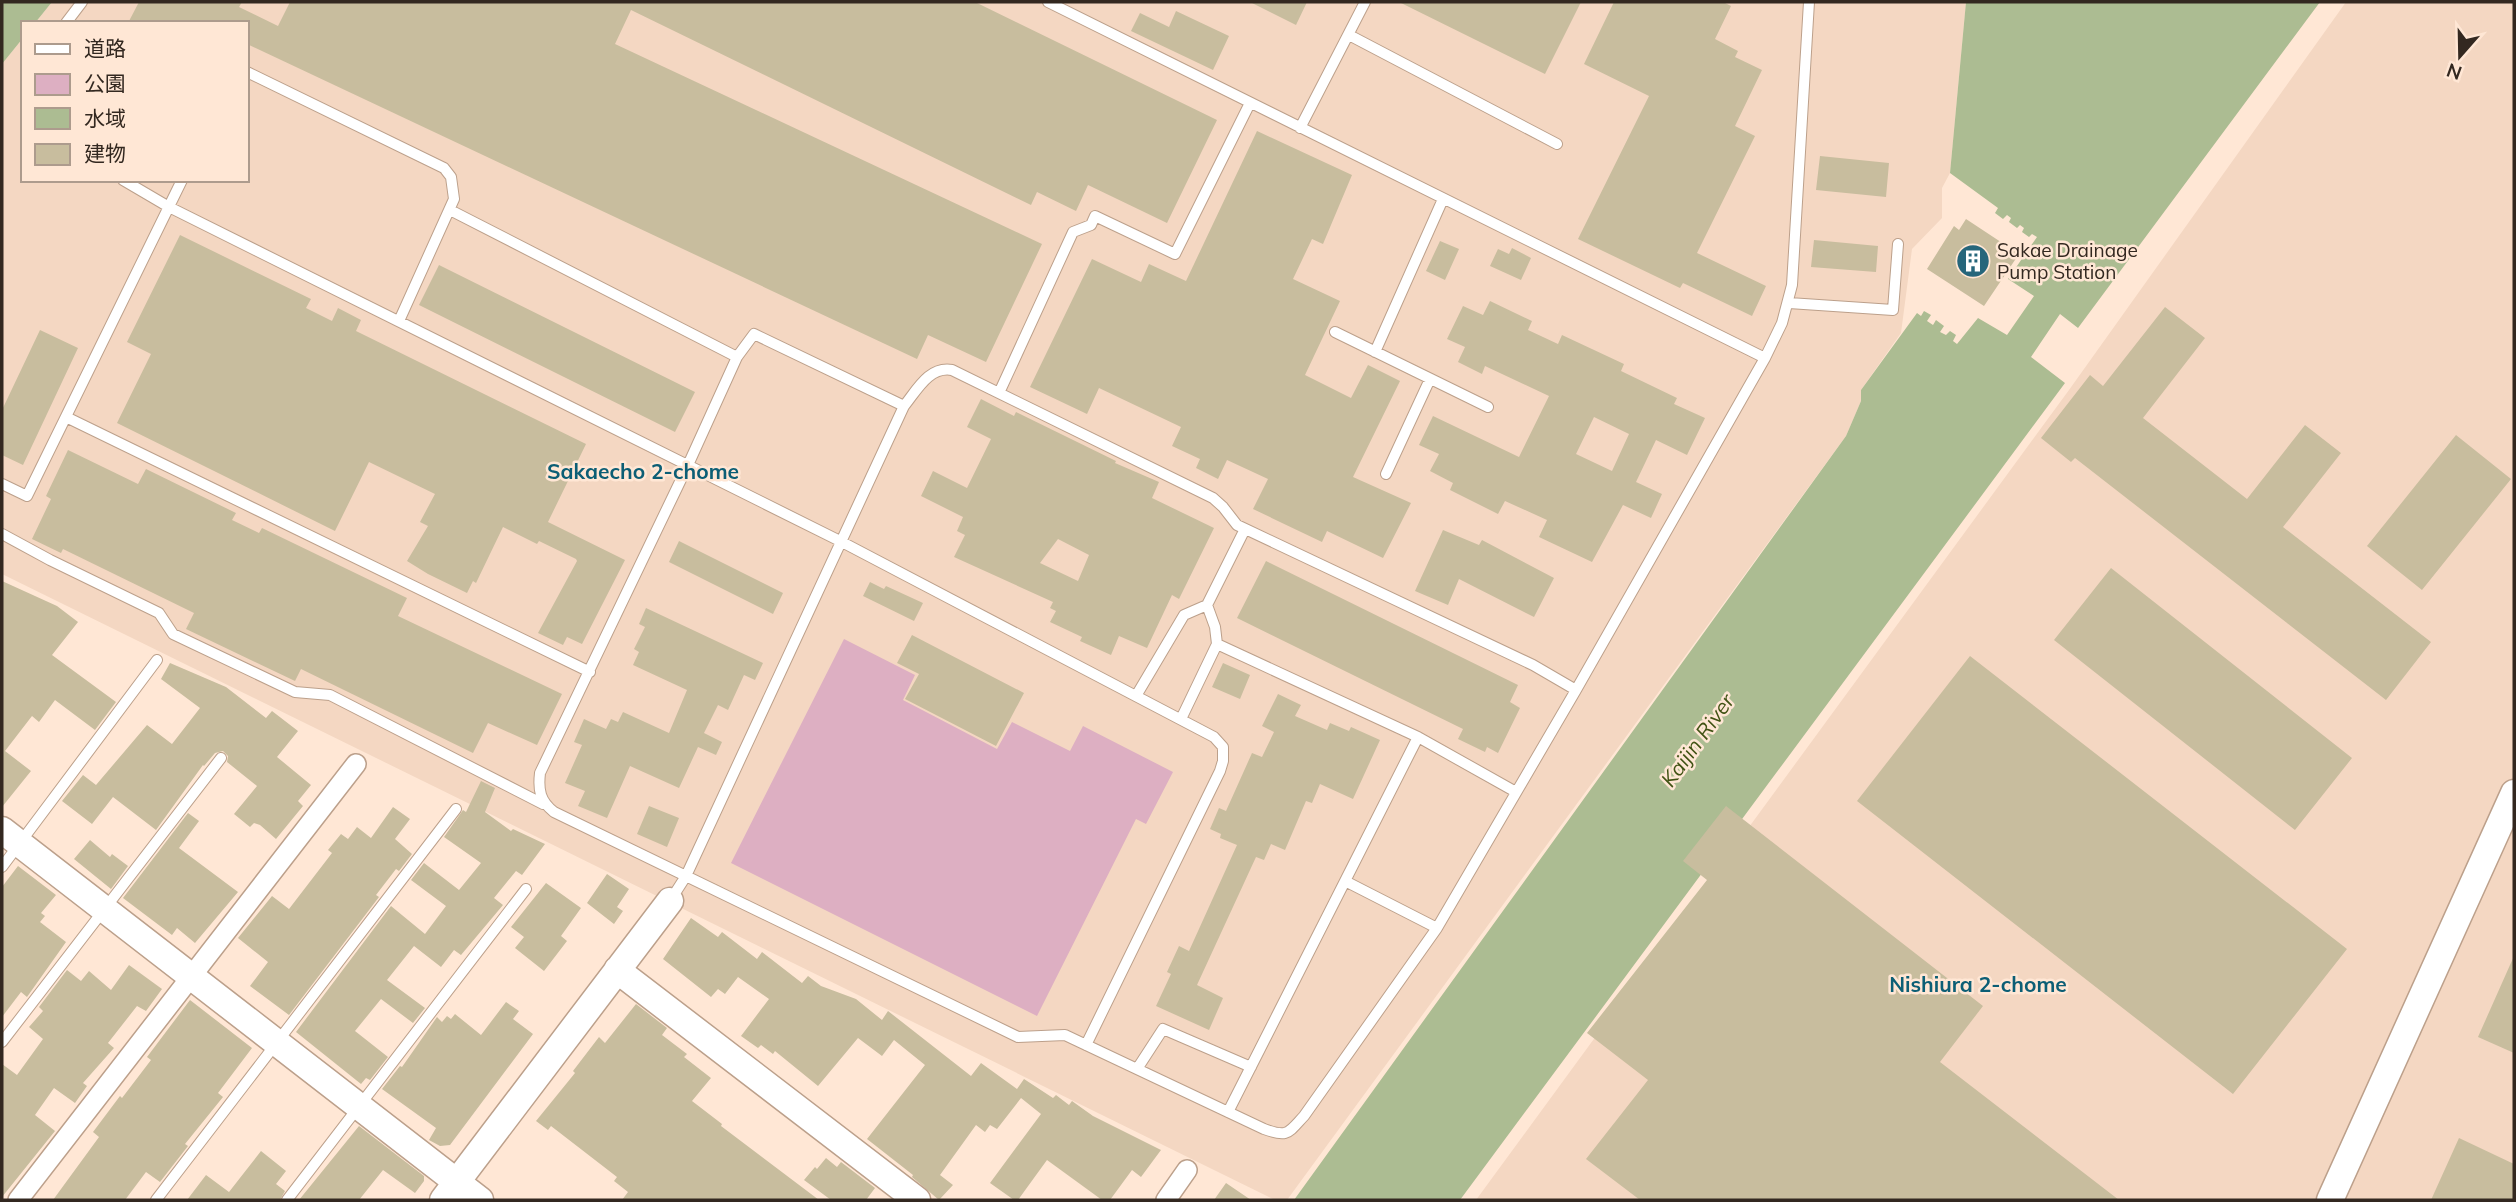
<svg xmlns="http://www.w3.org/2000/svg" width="2516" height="1202" font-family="Mulish,'Noto Sans JP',sans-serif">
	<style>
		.built { fill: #f4d7c2 }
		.green { fill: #ddafc2 }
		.water { fill: #acbc92 }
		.building { fill: #c8bd9e; fill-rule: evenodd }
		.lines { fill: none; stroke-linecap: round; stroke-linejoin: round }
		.lane-casing { stroke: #bca08b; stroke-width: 12 }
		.street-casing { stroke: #bca08b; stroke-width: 22 }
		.secondary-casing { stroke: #bca08b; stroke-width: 29 }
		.lane { stroke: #fff; stroke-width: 10 }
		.street { stroke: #fff; stroke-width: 19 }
		.secondary { stroke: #fff; stroke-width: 26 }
		.labels { text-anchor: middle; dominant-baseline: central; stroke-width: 5; stroke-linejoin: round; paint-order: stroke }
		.poi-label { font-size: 19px; fill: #332820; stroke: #ffe7d5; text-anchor: start }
		.neighbourhood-label { font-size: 21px; font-weight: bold; fill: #0c5e75; stroke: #ffe7d5 }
		.water-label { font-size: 21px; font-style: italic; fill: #415314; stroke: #ffe7d5 }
	</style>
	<rect width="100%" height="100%" fill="#ffe7d5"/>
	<path class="built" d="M52,2h1914l-16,171 -8,15v30l-30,31 -11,84 -40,57v11l-15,35 -559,764h-12l-1273,-626v-510l21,-26v142h224v-157h-212z
		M2346,2h168v1198h-1038l593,-810z"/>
	<path class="green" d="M844,639l71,36 -12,25 94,49 15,-27 58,29 13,-25 90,46 -27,52 -10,-5 -99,197 -306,-153z"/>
	<path class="water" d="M2,2h50l-17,21h-12v15l-21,26z
		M1966,2h354l-242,326 -18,-14 -29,43 34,26 -605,817h-166l552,-764 15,-35v-11l56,-77 4,3 3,-5 7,4 -4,6 6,4 3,-5 8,6 -4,6 6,3 4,-4 6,4 -3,6 4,3 21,-26 29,17 27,-39 -26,-17 29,-42 -5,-3 -3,3 -7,-5 2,-4 -4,-3 -3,3 -8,-6 2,-4 -4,-3 -4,4 -8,-6 3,-5 -48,-35z"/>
	<path class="building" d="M139,2h103l-3,5 39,19 12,-24h685l242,118 -50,103 -79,-38 -12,26 -39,-19 -6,13 -400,-195 -16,34 427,200 -56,118 -58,-27 -11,24 -670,-315v-21h-119z
		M1250,2h57l-11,23z
		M1399,2h182l-36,72z
		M1614,2h109l8,4 -16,33 23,12 -3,6 27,13 -27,56 20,10 -58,117 69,33 -14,30 -69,-33 -3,5 -102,-49 71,-143 -65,-32z
		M1176,11l53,25 -16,34 -82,-39 9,-18 29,14z
		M1257,131l95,44 -29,69 -11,-5 -19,40 47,22 -35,74 46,23 17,-33 32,16 -47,96 58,26 -28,55 -56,-27 -5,11 -69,-33 15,-30 -41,-19 -9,19 -22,-11 4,-9 -28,-13 9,-19 -82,-39 -12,26 -57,-27 62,-128 49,23 8,-18 37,17z
		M1820,156l69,7 -3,34 -70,-7z
		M1966,219l53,35 -35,52 -57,-37 27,-43 5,4z
		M180,235l131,64 -5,9 26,13 6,-13 23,12 -5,11 230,113 -38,78 77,38 -43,84 -15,-7 -4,8 -25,-12 39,-72 -1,-2 -37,-18 -2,3 -34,-17 -27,56 -3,-2 -6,12 -39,-19 -21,-13 21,-35 -8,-4 15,-28 -66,-32 -34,69 -218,-108 34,-69 -24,-12z
		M1814,240l64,6 -2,26 -65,-5z
		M1440,241l19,8 -14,31 -19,-9z
		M1512,248l19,10 -10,22 -31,-14 8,-17 11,5z
		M439,265l256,127 -20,40 -256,-127z
		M1490,301l42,20 -4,9 30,14 4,-9 62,29 -3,7 56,27 -3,6 31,14 -18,37 -31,-15 -20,42 26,12 -11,24 -28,-13 -31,57 -53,-25 8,-17 -42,-19 -7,13 -48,-24 3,-7 -23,-12 9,-17 -20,-9 14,-29 86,41 30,-61 -64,-30 -3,8 -24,-12 7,-15 -18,-8 16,-33 20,9zM1594,417l35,17 -17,37 -36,-17z
		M2165,307l40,31 -62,80 104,81 58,-74 36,28 -58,74 148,115 -45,58 -311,-242 -4,4 -30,-24 49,-63 13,11z
		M40,330l38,18 -55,117 -21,-10v-45z
		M981,399l33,17 2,-4 100,49 -1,2 44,19 -7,16 62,30 -35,71 -7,-4 -25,53 -28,-12 -8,19 -31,-14 2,-4 -32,-15 6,-11 -6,-3 3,-6 -99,-45 11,-22 -8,-4 6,-14 -42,-21 12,-25 34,17 24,-49 -24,-12zM1058,539l31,16 -11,26 -38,-18z
		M2456,435l55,44 -89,111 -55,-44z
		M68,450l70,34 8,-15 90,44 -4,7 27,13 3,-5 145,70 -9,18 164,78 -25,51 -49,-22 -15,30 -172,-84 -6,12 -109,-52 8,-16 -131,-64 -2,4 -29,-14 19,-40 -5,-3z
		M1443,530l36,15 3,-5 72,38 -20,39 -75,-38 -11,26 -33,-14z
		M679,541l104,52 -10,21 -104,-52z
		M1266,561l252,124 -8,17 10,6 -22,45 -11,-6 -2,5 -27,-13 5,-10 -226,-111z
		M2111,568l241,190 -57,72 -241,-190z
		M2,581l55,25 21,16 -26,33 64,47 -21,28 -40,-30 -16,22 -7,-6 -27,35 26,20 -29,36z
		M870,582l14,7 2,-3 37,17 -9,18 -51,-25z
		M646,608l117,55 -8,17 -11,-5 -16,35 -10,-5 -14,28 18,9 -6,13 -18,-8 -19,41 -49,-22 -23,52 -29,-12 7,-15 -20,-8 17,-38 -8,-3 10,-23 22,10 5,-10 7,3 5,-10 46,21 18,-43 -54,-25 6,-13 -5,-3 11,-22 -6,-3z
		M912,635l112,58 -28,53 -91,-47 14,-25 -22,-11z
		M1970,656l377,293 -114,145 -376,-293z
		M170,663l56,24 40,31 6,-7 26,20 -21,26 34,28 -13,16 5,5 -27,33 -16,-14 -6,-2 -4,4 -16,-13 23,-28 -30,-24 1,-6 -5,-5 -8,2 -11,13 -1,-1 -47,65 -43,-33 -21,27 -30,-23 21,-26 13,10 51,-60 25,19 28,-36 -39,-29z
		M1223,663l27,12 -10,24 -28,-12z
		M1278,694l23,11 -6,11 32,14 3,-7 19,8 2,-4 29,13 -27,59 -33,-15 -8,19 -6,-2 -21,49 -14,-6 -7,16 -8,-3 -59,128 26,13 -14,32 -53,-24 15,-32 -4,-2 12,-26 10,5 48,-106 -17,-7 1,-4 -11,-5 9,-21 7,3 26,-58 10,4 12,-25 -12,-6z
		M481,781l14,7 -10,24 26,19 2,-2 32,15 -23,31 -6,-4 -22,27 9,7 -42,50 -7,-5 -13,17 -27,-21 -27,34 38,28 -12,15 -32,-24 -26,32 33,26 -18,23 -4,-2 -5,6 -65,-52 95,-126 34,28 21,-28 -35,-26 13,-17 35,27 22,-27 -37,-26 19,-27 3,2z
		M649,806l30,12 -12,29 -30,-13z
		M1726,806l257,200 -43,56 179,138h-479l-54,-41 62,-79 -61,-47 120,-153 -24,-19z
		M393,807l17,12 -15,20 17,15 -13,17 -3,-2 -20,26 3,2 -90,118 -39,-29 18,-24 -30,-24 34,-42 17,13 43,-56 -4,-3 13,-16 7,5 9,-12 14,11z
		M188,813l11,8 -20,27 59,44 -43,51 -18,-15 -5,7 -49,-37z
		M90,840l20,17 2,-3 16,12 -17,23 -37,-30z
		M18,866l38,29 -15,18 4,3 -5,6 26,20 -39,55 -6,-5 -19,25v-130z
		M607,874l22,15 -12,18 6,4 -9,13 -27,-21z
		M546,883l35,25 -20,28 6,5 -23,30 -29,-23 9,-11 -13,-10z
		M691,918l27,19 4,-5 35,27 5,-7 40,31 6,-7 13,10 35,13 26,21 6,-9 83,65 10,-13 36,26 7,-10 29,19 3,-3 13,10 3,-4 21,15 68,34 -20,27 -9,-7 -22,30h-8l-55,-40 -29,40h-4l-24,-17 51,-69 -20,-16 -24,31 -7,-4 -5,7 -9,-7 -36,50 13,10 -14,15 -27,-23 1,-2 -46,-36 58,-74 -31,-25 -12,16 -24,-18 -40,48 -43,-35 -2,3 -12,-9 -3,3 -17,-12 28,-37 -31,-22 -13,17 -7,-5 -7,8 -48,-38z
		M2514,956v97l-36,-16z
		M129,965l33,24 -16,22 -9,-5 -29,37 6,5 -31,35 4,3 -12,17 -21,-15 -19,27 20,16 -53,66v-133l15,11 26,-36 -14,-12 14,-16 -4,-4 28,-37 14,11 8,-10 22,19z
		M190,1000l62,48 -34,45 5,4 -38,47 3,2 -28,36 -14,-10 -21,28h-72l46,-63 -6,-5 27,-36 2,2 29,-38 -4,-3z
		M506,1002l13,9 -6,8 20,15 -83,111 -10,1 -11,-6 7,-12 -54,-39 18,-23 2,1 35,-50 5,5 5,-6 4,3 4,-5 26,21z
		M636,1004l31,24 -5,7 25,19 -3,3 27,21 -19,23 30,23 -1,2 98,74h-197l6,-8 -14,-11 3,-4 -66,-51 -3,4 -12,-9 39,-48 -2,-2 26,-34 6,6z
		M359,1126l65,50v5l-9,12 -32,-23 -24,30h-60z
		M2459,1138l55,26v36h-83z
		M261,1151l25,20 -10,13 9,7 -5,9h-93l19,-25 23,17z
		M826,1158l11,9 4,-5 34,26 -9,12h-35l-27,-20 11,-13 2,2z
		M1226,1183l25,17h-37z"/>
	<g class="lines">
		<g class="lane-casing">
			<path id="lane" d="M1048,2l717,356
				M66,23l16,-21
				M1349,35l208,109
				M247,72l197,96 7,9 3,22 -55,122
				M1300,128l65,-126
				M123,180l46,27 671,334 374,196 9,10v14l-3,10 -134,274
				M450,210l287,147
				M1789,303l104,7 5,-66
				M1335,332l153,75
				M1375,352l68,-153
				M999,393l74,-161 18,-7 4,-9 80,38 75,-151
				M904,406l-150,-72 -17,23 -49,108 -148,308c-2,17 0,28 14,39l464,225 47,-2 199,94c24,9 24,4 40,-13l133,-188 139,-238 189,-332 17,-35 10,-38 17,-283
				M66,417l524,255
				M1386,474l44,-95
				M2,484l25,12 155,-316
				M2,534l48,26 109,53 14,21 122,58 35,3 213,109
				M1217,644l201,93 98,55
				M1136,696l48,-81 23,-10 38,-76
				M1181,719l36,-75 -2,-17 -8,-22
				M2,867l155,-207
				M1345,881l92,47
				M670,901l16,-25 218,-470c13,-16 25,-40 48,-36l261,128 10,9 14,18 296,140 43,25
				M2,1042l219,-284
				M1137,1069l26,-40 88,38
				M1228,1112l190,-375
				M156,1200l300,-391
				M287,1200l239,-311"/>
		</g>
		<g class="street-casing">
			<path id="street" d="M18,1200l338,-436
				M1166,1200l21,-30"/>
		</g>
		<g class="secondary-casing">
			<path id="secondary" d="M2,830l478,370
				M617,970l300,230
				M443,1200l227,-299
				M2330,1200l184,-407"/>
		</g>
		<use href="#lane" class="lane"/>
		<use href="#street" class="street"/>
		<use href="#secondary" class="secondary"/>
	</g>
	<defs>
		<g id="building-disc" transform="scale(1.75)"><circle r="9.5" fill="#26667b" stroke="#ffe7d5"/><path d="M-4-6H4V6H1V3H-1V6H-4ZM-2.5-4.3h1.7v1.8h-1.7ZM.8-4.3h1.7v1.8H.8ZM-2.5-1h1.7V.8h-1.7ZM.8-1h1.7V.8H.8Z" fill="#fff"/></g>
	</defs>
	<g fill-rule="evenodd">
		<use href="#building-disc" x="1973" y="261"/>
	</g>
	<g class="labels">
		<g class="poi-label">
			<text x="1997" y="250">Sakae Drainage<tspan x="1997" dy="22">Pump Station</tspan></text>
		</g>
		<g class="neighbourhood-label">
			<text x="643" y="471">Sakaecho 2-chome</text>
			<text x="1978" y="984">Nishiura 2-chome</text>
		</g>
		<g class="water-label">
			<text transform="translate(1697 740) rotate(-54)">Kaijin River</text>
		</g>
	</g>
	<rect width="2516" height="1202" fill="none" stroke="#332820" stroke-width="7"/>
	<rect x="21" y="21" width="228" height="161" fill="#ffe7d5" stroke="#ad9b8d" stroke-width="2"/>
	<rect x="35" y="44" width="35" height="10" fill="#ffffff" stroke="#ad9b8d" stroke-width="2"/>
	<text x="84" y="56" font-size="21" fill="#332820">道路</text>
	<rect x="35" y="74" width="35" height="21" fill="#ddafc2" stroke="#ad9b8d" stroke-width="2"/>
	<text x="84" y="91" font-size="21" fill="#332820">公園</text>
	<rect x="35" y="108" width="35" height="21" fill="#acbc92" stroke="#ad9b8d" stroke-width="2"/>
	<text x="84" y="126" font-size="21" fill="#332820">水域</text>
	<rect x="35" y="144" width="35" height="21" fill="#c8bd9e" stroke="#ad9b8d" stroke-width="2"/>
	<text x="84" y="161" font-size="21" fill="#332820">建物</text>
	<g transform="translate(2460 56) rotate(200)" stroke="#ffe7d5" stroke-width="5" paint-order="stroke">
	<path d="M0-5L12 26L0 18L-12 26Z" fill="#332820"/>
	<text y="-10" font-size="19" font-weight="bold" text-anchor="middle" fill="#332820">N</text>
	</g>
</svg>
